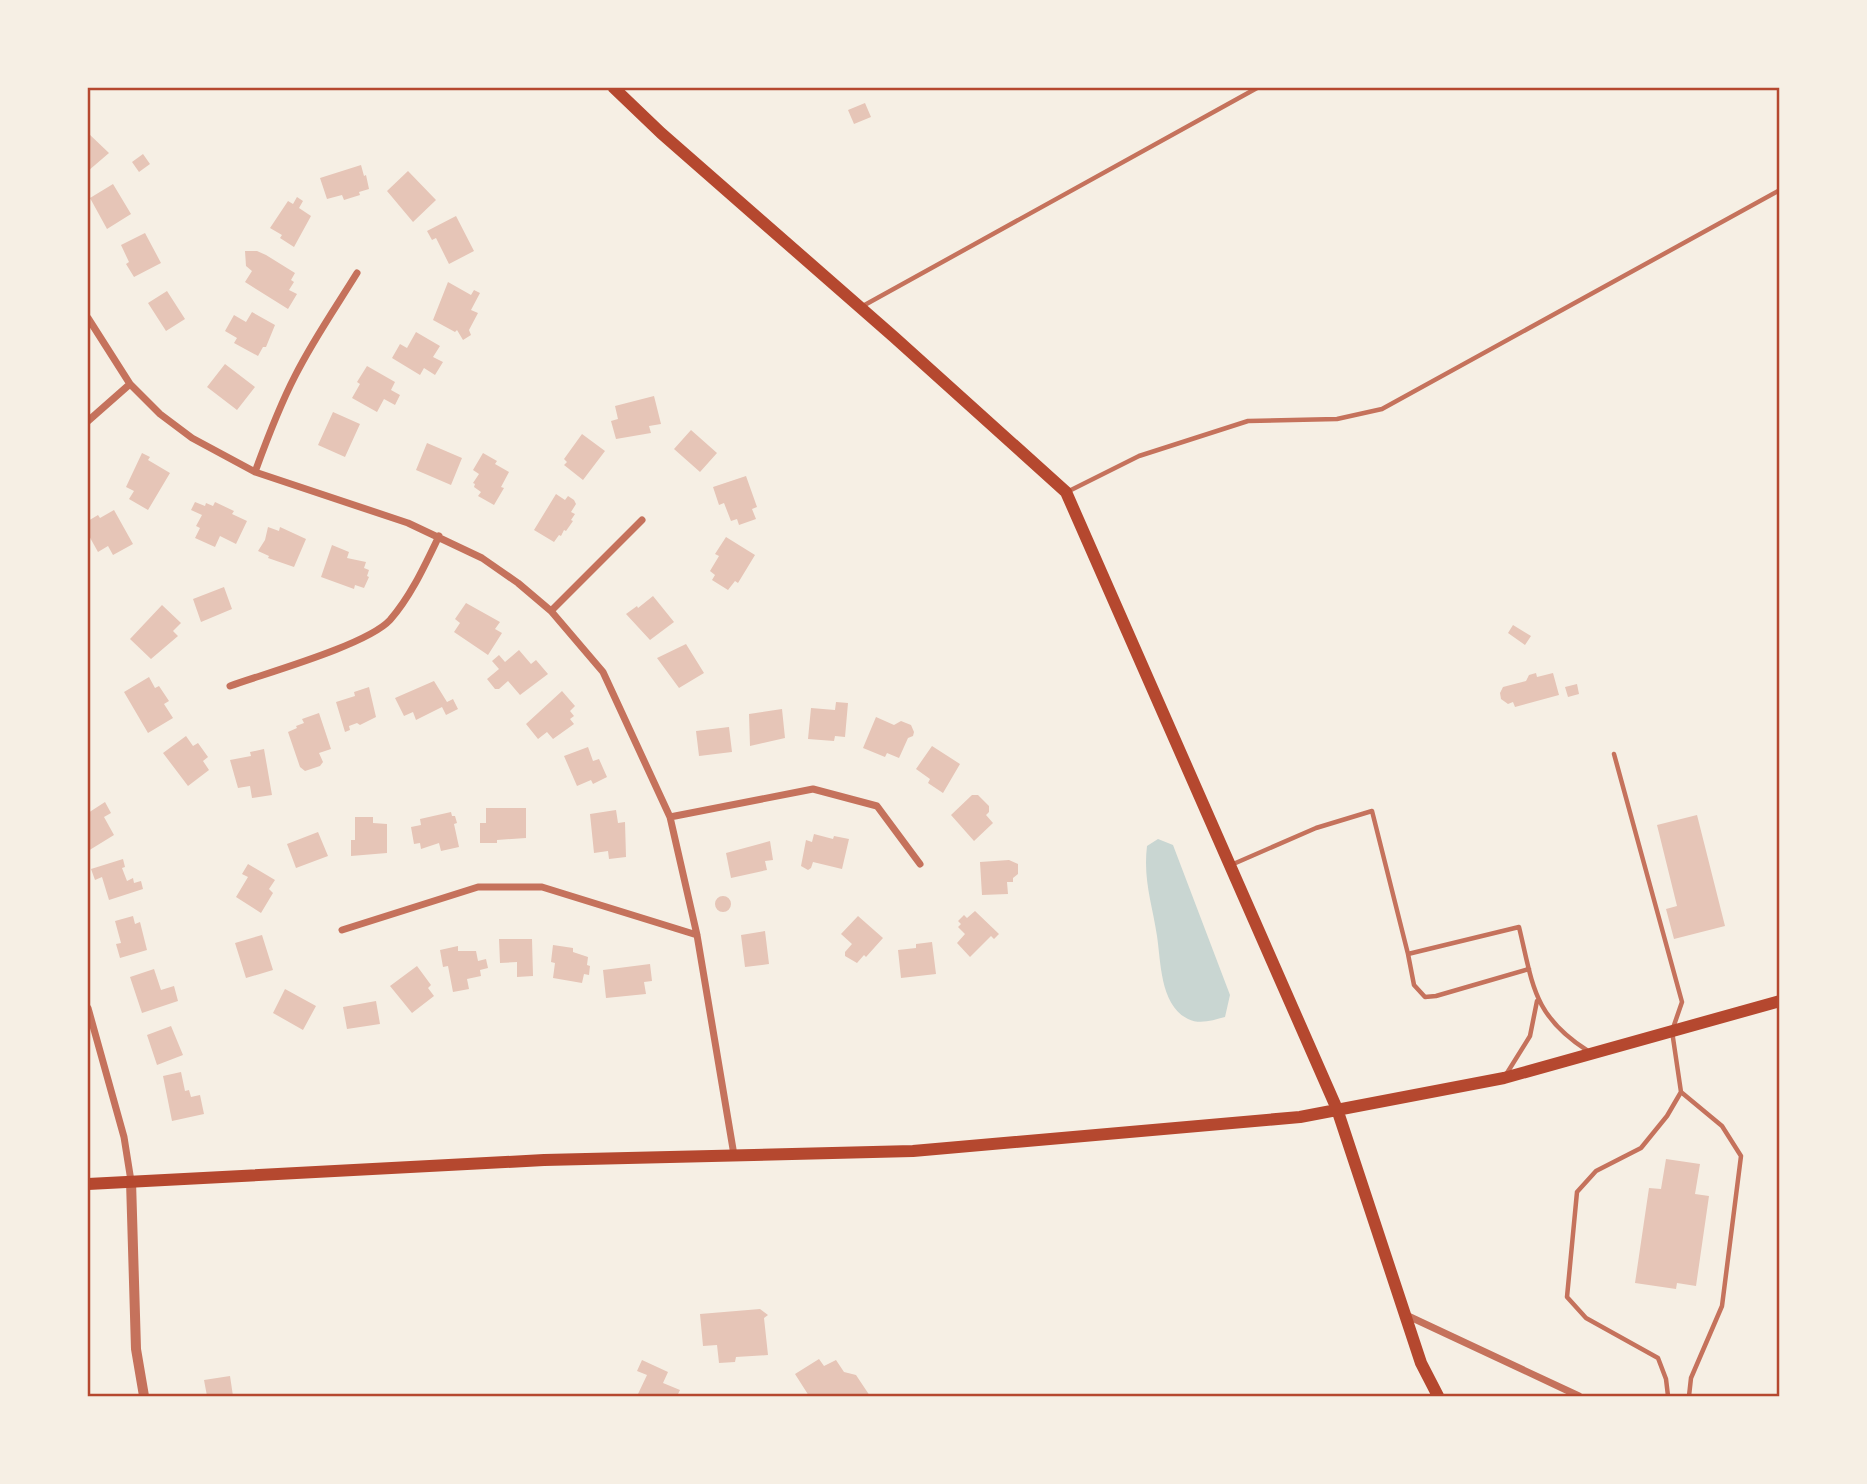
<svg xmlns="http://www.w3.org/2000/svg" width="1867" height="1484" font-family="Barlow,sans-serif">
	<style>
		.water { fill: #c9d6d2 }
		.building { fill: #e6c5b7 }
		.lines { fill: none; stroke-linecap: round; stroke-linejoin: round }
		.service { stroke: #c5725c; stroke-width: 4.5 }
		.minor { stroke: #c5725c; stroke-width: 7 }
		.tertiary { stroke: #c5725c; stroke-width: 10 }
		.secondary { stroke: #b5482f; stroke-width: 12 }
		.neatline { fill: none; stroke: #b5482f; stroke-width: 2.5 }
	</style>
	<rect width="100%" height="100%" fill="#f6efe4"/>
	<path class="water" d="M1158,839l15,6 57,150 -5,22c-12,3 -25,8 -37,2 -28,-14 -27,-57 -31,-83 -5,-33 -14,-56 -10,-90z"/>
	<path class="building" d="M865,103l6,14 -17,7 -6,-14z
		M88,133l21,20 -21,18z
		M143,154l7,10 -11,8 -7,-10z
		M361,165l3,11 2,-1 3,14 -10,3 1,3 -16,5 -2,-5 -15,4 -7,-21z
		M408,171l28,29 -23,22 -26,-31z
		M113,184l18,30 -24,15 -17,-31z
		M297,197l6,4 -4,7 12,8 -17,31 -14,-9 2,-3 -12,-7 18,-27 5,3z
		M456,216l18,35 -25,13 -13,-26 -4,2 -5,-9z
		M145,233l16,30 -27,14 -8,-13 3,-2 -8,-17z
		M245,251h12l9,4 29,18 -4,7 3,2 -5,8 8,4 -9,15 -43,-27 7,-11 -6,-5z
		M448,282l23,13 3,-5 6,3 -9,17 7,3 -9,17 2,5 -8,5 -6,-10 -2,2 -22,-12z
		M167,291l18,28 -19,12 -18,-28z
		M252,312l23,13 -9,22h-3l-5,9 -24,-13 3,-5 -12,-7 9,-16 12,7z
		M416,332l24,14 -7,11 10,5 -8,13 -11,-7 -4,7 -28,-17 8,-14 7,4z
		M225,364l30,23 -18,23 -30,-23z
		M367,366l28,16 -4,8 9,5 -5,10 -11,-6 -7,13 -25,-14 8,-14 -3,-2z
		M654,396l7,28 -12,2 2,7 -35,6 -5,-18 7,-2 -3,-13z
		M333,412l27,12 -15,33 -27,-12z
		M691,430l26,23 -17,19 -26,-23z
		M582,434l23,17 -22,29 -19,-15 3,-3 -3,-3z
		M427,443l35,15 -11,27 -35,-15z
		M142,453l8,4 -2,3 22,13 -22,37 -19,-11 5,-8 -8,-4z
		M483,453l14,8 -2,3 14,8 -8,15 3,1 -10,17 -16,-9 3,-4 -7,-5 1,-3 -2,-1 6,-9 -6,-4z
		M746,476l11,31 -5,2 4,10 -17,6 -2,-6 -6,2 -7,-18 -5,2 -6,-18z
		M556,494l9,6 3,-4 6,4 2,4 -5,8 4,2 -4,6 2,1 -7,10 -2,-1 -3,6 -2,-1 -5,7 -20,-12z
		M195,502l10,4 1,-3 7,3 2,-4 19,9 -2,3 15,7 -11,23 -16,-8 -5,11 -20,-9 5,-10 -4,-2 6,-11 -11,-5z
		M114,510l19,34 -20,11 -5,-9 -10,6 -10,-18v-13l10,-6 2,3z
		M268,527l11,4 1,-4 26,12 -12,28 -26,-9 1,-2 -11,-5 7,-11z
		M726,537l29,18 -17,28 -3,-2 -7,9 -16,-10 3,-5 -5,-4 9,-15 -4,-2z
		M332,545l17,7 -2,6 19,4 -2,6 5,2 -2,6 2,1 -5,11 -9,-3 -1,4 -33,-12z
		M224,587l8,22 -31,13 -8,-23z
		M653,596l21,26 -24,18 -24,-26 11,-8 1,2z
		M466,603l34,19 -5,7 7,4 -14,22 -34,-23 6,-9 -5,-4z
		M162,605l19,18 -8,8 5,5 -27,23 -21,-20z
		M1513,625l18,11 -6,9 -17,-12z
		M686,644l18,29 -25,15 -22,-30z
		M519,650l12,14 5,-4 12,14 -28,21 -12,-14 -9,8h-4l-8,-10 12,-10 -7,-8 7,-6 6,7z
		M1536,673l1,4 16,-4 6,22 -44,12 -2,-5 -5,2 -7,-5 -1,-6 3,-6 23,-6 3,-6z
		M149,677l6,11 4,-2 10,15 -5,3 9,14 -25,15 -24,-41z
		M434,681l13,21 6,-3 5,10 -12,6 -4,-8 -26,13 -3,-8 -9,4 -9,-18z
		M1577,684l2,10 -11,3 -3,-10z
		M369,687l7,30 -16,8 -3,-2 -8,3 1,4 -5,2 -9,-30 19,-6 -1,-4z
		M562,691l13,15 -5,5 4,5 -4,3 4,5 -21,15 -6,-7 -9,7 -12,-15z
		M836,702l12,1 -3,34 -10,-1 -1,5 -26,-2 3,-31 24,2z
		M782,709l3,29 -35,8 -1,-32z
		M319,713l12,36 -12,4 4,9 -3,4 -15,5 -5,-4 -12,-35 9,-4 -1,-2 8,-3 -2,-4z
		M876,717l18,8 7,-4 10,4 3,7 -1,4 -5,2 -9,20 -12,-5 -2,4 -22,-9z
		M729,727l3,25 -33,4 -3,-25z
		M186,736l7,10 5,-3 10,14 -5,4 6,9 -21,16 -25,-33z
		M932,746l28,18 -17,29 -15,-10 2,-4 -14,-10z
		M588,747l5,14 6,-2 8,18 -14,7 -2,-4 -14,6 -13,-30z
		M264,749l8,46 -20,3 -2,-12 -12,2 -8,-28 21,-4 -1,-4z
		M972,795h6l11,11v6l-3,3 7,8 -19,18 -23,-26z
		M105,802l6,11 -7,4 10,18 -26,16v-38z
		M486,808h40v30l-29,2v3h-17v-20h6z
		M616,810l2,13 7,-1 1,35 -17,2 -1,-8 -14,2 -4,-39z
		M451,812l1,4h3l2,7 -3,1 5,23 -18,4 -2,-8 -18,6 -1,-6 -6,1 -3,-17 10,-2 -1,-6z
		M1697,815l28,111 -51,13 -8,-30 11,-3 -20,-81z
		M355,817h18v6l14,1v29l-36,3v-16h4z
		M318,832l10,24 -32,12 -9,-24z
		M814,834l19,5 1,-3 15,3 -7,30 -29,-7 -2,6 -3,2 -7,-4 5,-26 6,2z
		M770,841l3,19 -8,1 2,9 -36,8 -5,-25z
		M123,859l2,8 -3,1 5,13 6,-3 1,5 7,-2 2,8 -34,11 -7,-23 -7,3 -4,-11z
		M1009,860l9,4v10l-5,4v4h-6l1,12 -26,1 -2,-33z
		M248,864l27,16 -6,9 4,4 -12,20 -25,-16 12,-20 -6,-3z
		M715 904a8 8 0 1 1 16 0a8 8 0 1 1-16 0Z
		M975,911l24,23 -5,5 -3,-3 -21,21 -13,-14 8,-9 -7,-7 3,-3 -3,-3 6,-6 3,3z
		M133,916l2,8 5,-2 7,28 -27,8 -4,-14 5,-1 -6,-22z
		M858,916l25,22 -17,19 -2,-2 -7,8 -12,-7v-4l7,-8 -11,-10z
		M765,931l4,33 -24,3 -4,-32z
		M262,935l11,35 -27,8 -11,-35z
		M499,939h33l1,37 -16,1v-15l-17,1z
		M932,942l4,32 -35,4 -3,-28 18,-2v-4z
		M553,945l20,3v4l15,5 -1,8 3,1 -1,9 -5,-1 -2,9 -29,-5 2,-15 -4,-1z
		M458,946v5h18l2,10 8,-2 2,9 -8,2 1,6 -14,3 2,10 -16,3 -5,-26 -5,1 -3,-17z
		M650,964l2,17 -8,1 2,12 -40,4 -3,-28z
		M417,966l14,19 -3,3 6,8 -22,17 -22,-27z
		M154,969l7,21 13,-4 4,15 -36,12 -12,-36z
		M285,989l31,17 -13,24 -30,-17z
		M376,1001l4,23 -33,5 -4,-22z
		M171,1026l12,29 -26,10 -10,-30z
		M181,1072l4,19 4,-1 2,7 9,-2 4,19 -32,7 -9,-45z
		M1666,1159l34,5 -5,30 14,2 -13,90 -19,-3 -1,6 -41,-6 14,-95 12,1z
		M760,1309l8,6 -4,3 4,37 -32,2 -1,5 -16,1 -2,-18 -14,1 -3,-32z
		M819,1359l5,7 12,-6 8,12 12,3 14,21h-61l-14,-22z
		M642,1360l26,12 -5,11 17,7 -3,6h-33l-6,-2 9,-19 -10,-4z
		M230,1376l3,20h-26l-3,-16z"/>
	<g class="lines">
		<path class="service" d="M861,307l396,-219
			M1067,492l72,-36 109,-35 89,-2 45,-10 398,-219
			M1614,754l68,248 -10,29 9,61 -14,24 -26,32 -45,23 -19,21 -10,105 19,21 72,40 8,21 2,17
			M1231,865l85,-37 56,-17 36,143 111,-27c14,58 14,89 69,124
			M1408,954l6,31 11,12 11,-1 93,-27
			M1507,1073l23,-37 7,-35
			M1681,1092l41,34 19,30 -19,150 -31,72 -2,18"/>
		<path class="minor" d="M88,318l42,66 30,30 32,24 63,34 153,51 74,35 36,25 33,28 52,61 67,145 27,118 37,220
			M88,421l42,-37
			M255,472c12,-33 24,-65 40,-96 18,-36 41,-69 62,-103
			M551,611l91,-91
			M230,686c36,-13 137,-41 160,-66 21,-24 35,-55 49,-84
			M670,817l143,-28 64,17 43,58
			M342,930l136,-43h64l155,48
			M88,1008l36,129 7,44
			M1406,1315l173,81"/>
		<path class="tertiary" d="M131,1181l5,168 8,47"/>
		<path class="secondary" d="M614,88l47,45 233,204 172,155 271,617 84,254 17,33
			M88,1184l456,-24 369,-9 387,-34 204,-39 276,-77"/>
	</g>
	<rect width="1867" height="1484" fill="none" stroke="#f6efe4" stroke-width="178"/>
	<rect x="89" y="89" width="1689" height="1306" class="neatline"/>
</svg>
